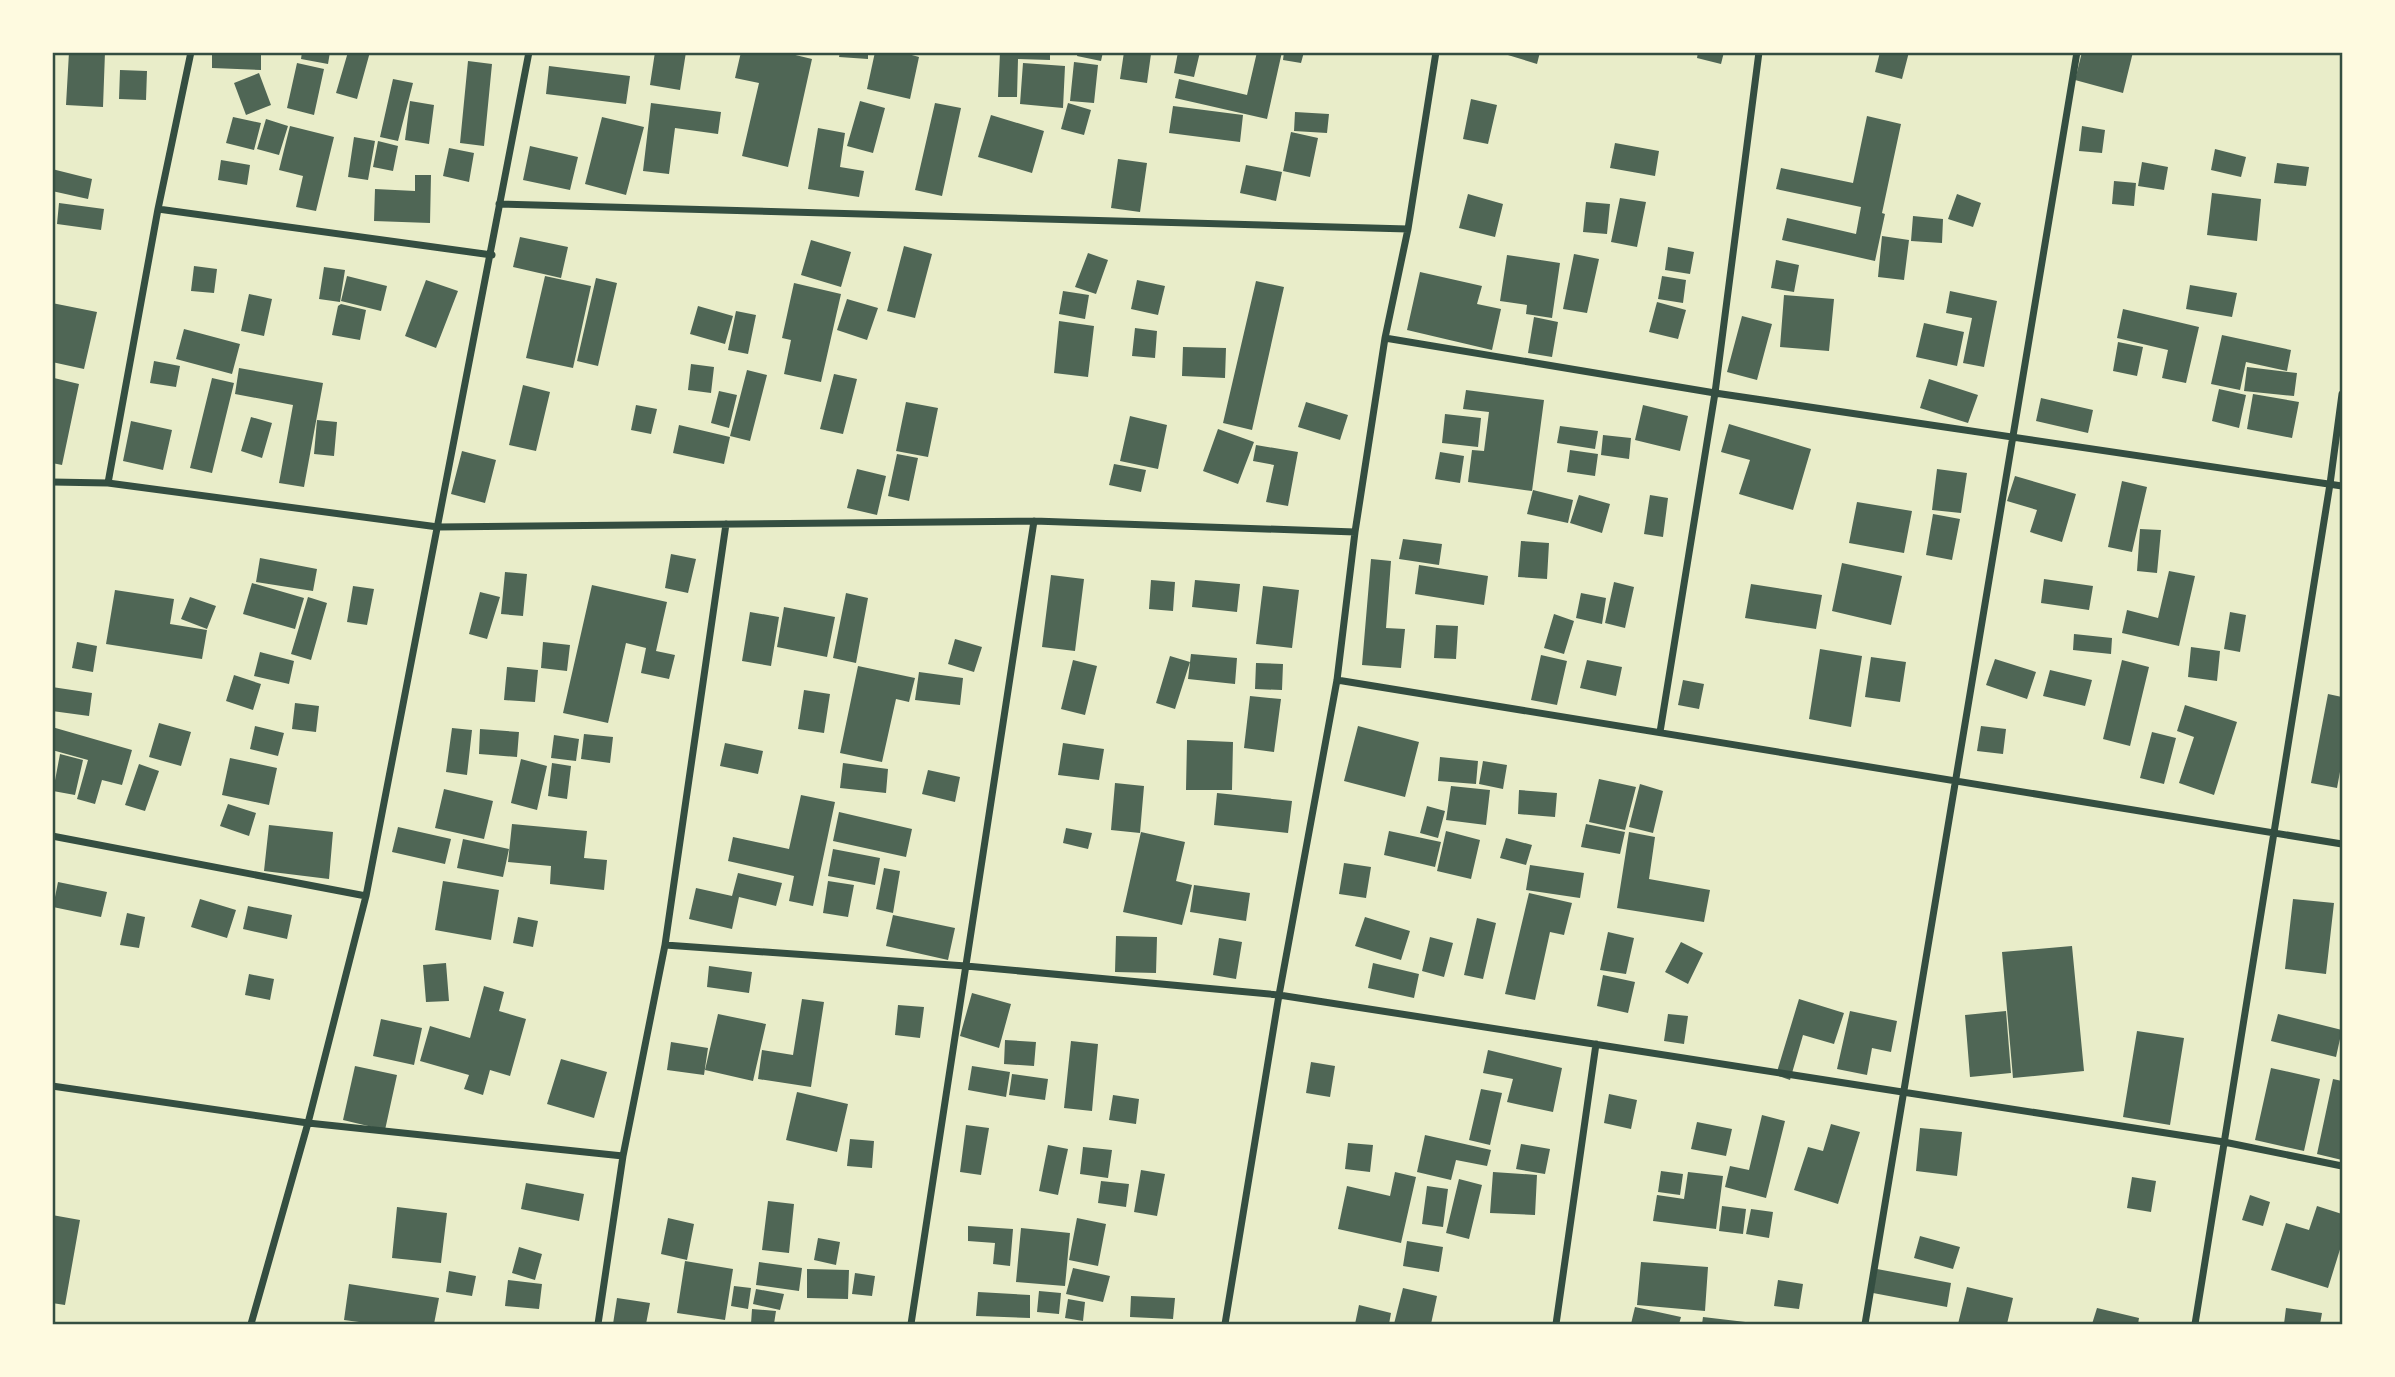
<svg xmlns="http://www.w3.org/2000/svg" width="2395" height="1377" font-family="'Archivo Narrow',sans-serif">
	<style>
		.building { fill: #4f6655 }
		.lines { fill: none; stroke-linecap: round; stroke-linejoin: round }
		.minor { stroke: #344e41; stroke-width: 7 }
		.neatline { fill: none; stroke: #344e41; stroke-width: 2.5 }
	</style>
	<rect width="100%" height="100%" fill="#e9edc9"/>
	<path class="building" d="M69,52h36l-2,55 -37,-2z
		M212,52h49v18l-49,-2z
		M302,52h28l-2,12 -27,-5z
		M348,52h22l-13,47 -21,-6z
		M655,52h31l-6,38 -30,-5z
		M741,52h42l29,7 -24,108 -46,-11 17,-73 -24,-5z
		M840,52h28v7l-29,-2z
		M875,52h26l18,5 -9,42 -43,-10z
		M1000,52h50v8l-32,-1 -1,38h-19z
		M1078,52h25l-2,9 -24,-5z
		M1124,52l27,2 -4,29 -27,-4z
		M1178,52h22l-6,25 -20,-4z
		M1257,52h25l-15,67 -92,-21 4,-19 68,16z
		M1284,52h20l-3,11 -18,-3z
		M1498,52h42l-3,12z
		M1698,52h26l-3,12 -24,-6z
		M1880,52h29l-7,27 -27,-7z
		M2082,52h51l-10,41 -48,-13z
		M468,61l24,3 -8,82 -24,-3z
		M1074,62l24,3 -4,38 -24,-2z
		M297,63l27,6 -10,46 -27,-7z
		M1023,63l42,3 -2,42 -43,-4z
		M549,66l81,10 -4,28 -80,-10z
		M120,70l27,1 -1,29 -27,-1z
		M259,73l12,32 -25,10 -12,-32z
		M393,79l20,4 -15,58 -18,-4z
		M1471,99l26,6 -9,39 -25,-5z
		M410,101l24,4 -5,39 -24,-4z
		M860,101l25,7 -12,45 -26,-7z
		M651,103l70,9 -3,22 -43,-6 -6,46 -26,-3z
		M935,103l26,5 -19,88 -27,-6z
		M1068,103l23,7 -7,25 -23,-6z
		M1173,106l70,9 -3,27 -71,-9z
		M1295,112l34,2 -2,19 -33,-2z
		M991,115l53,16 -12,42 -54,-16z
		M1867,116l34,8 -19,89 3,1 -10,47 -93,-21 5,-22 69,16 5,-27 -85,-18 5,-21 72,15z
		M233,117l28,6 -7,27 -28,-7z
		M602,117l42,10 -18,68 -41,-11z
		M266,119l22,7 -9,29 -22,-6z
		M290,126l44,11 -18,74 -20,-4 7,-31 -24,-6z
		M2082,126l23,4 -3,23 -23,-2z
		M818,128l27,5 -5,34 24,4 -5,26 -51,-8z
		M1291,132l27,6 -8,39 -27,-6z
		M354,137l21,4 -7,39 -20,-3z
		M378,141l20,5 -5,25 -20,-4z
		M1615,143l44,8 -4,25 -45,-8z
		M530,146l48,11 -8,33 -47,-10z
		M449,148l25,5 -5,29 -26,-6z
		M2215,149l31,8 -5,20 -30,-7z
		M1118,159l29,4 -7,49 -29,-4z
		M221,160l29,5 -3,20 -29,-5z
		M2142,162l26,5 -4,23 -26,-4z
		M2277,163l32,4 -3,19 -32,-3z
		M1246,165l36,7 -6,29 -36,-8z
		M52,169l40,10 -4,20 -36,-8z
		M415,175h16l-1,48 -56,-2 1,-32 40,2z
		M2114,181l22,2 -2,23 -22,-2z
		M2212,193l49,6 -4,42 -50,-6z
		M1468,194l35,10 -8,33 -36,-9z
		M1957,194l24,9 -8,24 -25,-8z
		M1620,198l26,4 -9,45 -26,-5z
		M1586,202l24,2 -3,30 -24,-2z
		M59,203l45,6 -3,21 -44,-6z
		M1913,216l30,3 -1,24 -31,-2z
		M1882,236l27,4 -5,40 -26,-3z
		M520,237l48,10 -7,31 -48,-11z
		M811,240l40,12 -10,35 -40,-12z
		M904,246l28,8 -17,64 -28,-7z
		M1668,247l26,5 -4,22 -25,-4z
		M1088,253l20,7 -12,34 -21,-7z
		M1574,254l25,5 -12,54 -24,-4z
		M1507,255l53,8 -8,55 -26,-4 1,-9 -27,-4z
		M1776,260l23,5 -5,27 -23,-4z
		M194,266l23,3 -3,24 -23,-2z
		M324,267l21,3 -5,32 -21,-3z
		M1420,272l62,14 -5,18 24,5 -9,41 -85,-20z
		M347,276l40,10 -6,25 -40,-10z
		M545,276l46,10 -18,82 -47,-10z
		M1662,276l24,4 -3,23 -25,-4z
		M596,278l21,5 -19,83 -21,-5z
		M426,280l32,11 -22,57 -31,-12z
		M1137,280l28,6 -7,29 -27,-6z
		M1256,281l28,6 -32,143 -29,-7z
		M794,283l47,11 -20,88 -37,-8 7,-34 -9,-2z
		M2190,285l47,8 -5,24 -46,-8z
		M1063,291l26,4 -4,24 -26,-5z
		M1950,291l47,10 -13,66 -21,-4 9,-45 -26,-5z
		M249,294l23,5 -8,37 -23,-5z
		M1784,295l50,4 -5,52 -49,-4z
		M847,299l31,9 -11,32 -30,-10z
		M1657,302l29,8 -8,29 -29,-7z
		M52,303l45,9 -13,57 -32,-7z
		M341,304l25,6 -6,30 -28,-5 6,-29z
		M698,306l35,10 -8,28 -35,-10z
		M2123,309l76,18 -13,56 -24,-5 6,-28 -51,-12z
		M736,311l20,4 -8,39 -20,-4z
		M1742,316l30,8 -15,56 -30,-8z
		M1534,317l24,5 -6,35 -24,-4z
		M1059,321l35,5 -6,51 -34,-4z
		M1924,323l40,9 -7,34 -41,-9z
		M1135,328l22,3 -2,27 -23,-2z
		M184,329l56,15 -8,30 -56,-15z
		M2222,335l69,15 -4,21 -41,-9 -6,28 -29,-6z
		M2118,342l25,5 -6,29 -24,-5z
		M1183,347l43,1 -1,30 -43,-2z
		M154,361l26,5 -4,21 -26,-4z
		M691,364l23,3 -3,26 -23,-3z
		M2247,367l50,6 -3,23 -50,-5z
		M239,368l84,15 -19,104 -25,-4 14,-78 -58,-11z
		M747,370l20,5 -17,66 -20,-5z
		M834,374l23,5 -14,55 -23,-5z
		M54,378l25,6 -17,81 -10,-2z
		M212,378l22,5 -22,90 -22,-5z
		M1929,379l49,16 -10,28 -48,-15z
		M523,385l27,7 -14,59 -27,-6z
		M2219,389l27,6 -7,33 -27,-7z
		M1466,390l78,10 -12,91 -64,-9 4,-32 12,1 5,-39 -26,-3z
		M719,391l18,4 -8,33 -18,-5z
		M2253,394l46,8 -7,36 -45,-9z
		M2041,398l52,12 -5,23 -52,-12z
		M906,402l32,6 -10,49 -32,-6z
		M1306,402l42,13 -8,25 -42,-13z
		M636,405l21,4 -6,25 -20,-4z
		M1643,405l45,11 -8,35 -45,-11z
		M1445,414l36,4 -3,29 -36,-4z
		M1130,416l37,9 -9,44 -38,-8z
		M251,417l21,6 -10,35 -21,-7z
		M317,420l20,2 -3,34 -20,-2z
		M131,421l41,9 -9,40 -40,-9z
		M1729,424l82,25 -18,61 -54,-16 11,-34 -29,-8z
		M679,425l51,12 -6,27 -51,-11z
		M1560,426l38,5 -3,18 -38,-6z
		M1218,429l36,13 -16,42 -35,-13z
		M1603,435l28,3 -2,21 -28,-4z
		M1256,445l42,7 -10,54 -22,-4 8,-37 -21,-4z
		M1570,450l28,4 -3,22 -28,-4z
		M462,451l34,9 -11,43 -34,-9z
		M1440,452l24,4 -4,27 -25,-4z
		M897,454l21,4 -9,43 -21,-5z
		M1114,464l32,6 -5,22 -32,-7z
		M857,469l29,7 -9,39 -30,-7z
		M1937,469l30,4 -6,40 -29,-3z
		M2015,476l61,18 -14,48 -32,-10 7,-22 -30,-9z
		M2122,481l25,6 -15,65 -24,-5z
		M1533,490l40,10 -5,23 -41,-9z
		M1579,495l31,9 -8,29 -32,-10z
		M1650,495l18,3 -5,39 -19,-3z
		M1857,502l55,9 -8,42 -55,-10z
		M1933,514l27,5 -8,41 -26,-5z
		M2140,529l21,1 -4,43 -20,-2z
		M1403,539l39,5 -3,21 -40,-6z
		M1521,541l28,2 -2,36 -29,-2z
		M671,554l25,5 -8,34 -23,-5z
		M260,558l57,11 -4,22 -57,-9z
		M1371,559l20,2 -5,67 19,1 -4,39 -39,-3z
		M1842,563l60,13 -11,49 -59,-14z
		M1419,565l69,11 -4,29 -69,-11z
		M2169,571l26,5 -16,70 -57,-13 5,-23 31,8z
		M505,572l22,2 -4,42 -22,-2z
		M1051,575l33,4 -9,72 -33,-4z
		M2044,579l49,7 -4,24 -48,-7z
		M1151,580l24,2 -2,29 -24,-2z
		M1195,580l45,4 -3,28 -45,-5z
		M1614,582l20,5 -9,41 -20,-5z
		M252,583l52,15 -9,31 -52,-15z
		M1751,584l71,11 -6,34 -71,-11z
		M592,585l75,17 -11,49 19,4 -6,24 -28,-6 5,-25 -20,-5 -18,80 -45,-10z
		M353,586l21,3 -7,36 -20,-3z
		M1263,586l36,4 -7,58 -36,-4z
		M115,590l59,9 -4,25 37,6 -5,29 -96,-15z
		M480,592l20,5 -13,42 -18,-5z
		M846,593l22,5 -12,65 -23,-5z
		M1581,593l25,5 -4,26 -26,-6z
		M190,597l26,9 -9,23 -26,-10z
		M308,597l19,6 -16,57 -20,-6z
		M784,607l51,10 -8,40 -50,-10z
		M750,612l29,5 -8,49 -29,-5z
		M2230,612l16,3 -6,37 -16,-3z
		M1554,614l20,7 -10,33 -20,-6z
		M1436,625l22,1 -2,33 -22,-1z
		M2074,634l38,4 -1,16 -38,-4z
		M955,639l27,8 -8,25 -26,-8z
		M77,642l20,4 -4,26 -21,-4z
		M543,642l27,3 -3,26 -26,-3z
		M2191,647l29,4 -3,30 -29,-4z
		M1820,649l42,7 -11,71 -42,-8z
		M260,652l34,9 -5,23 -35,-8z
		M1191,654l46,4 -2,26 -47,-5z
		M1541,655l26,6 -10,44 -26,-5z
		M1170,656l20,6 -15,47 -19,-6z
		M1871,657l35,5 -6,40 -35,-5z
		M1995,659l41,13 -9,27 -41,-14z
		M1073,660l24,6 -12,49 -24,-6z
		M1587,660l35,7 -6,29 -36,-8z
		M2122,660l27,7 -19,79 -27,-7z
		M1256,663l27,1 -1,26 -27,-1z
		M858,666l57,12 -6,24 -13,-3 -14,63 -42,-9z
		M507,667l31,3 -3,32 -31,-2z
		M2050,670l42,10 -7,26 -42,-10z
		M919,672l44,6 -3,27 -45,-5z
		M234,675l27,9 -8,26 -27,-9z
		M1683,680l21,4 -5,25 -21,-4z
		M52,687l40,6 -3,23 -37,-5z
		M804,690l26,4 -6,39 -26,-4z
		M2328,694l14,3v64l-5,27 -26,-5z
		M1250,696l31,3 -7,53 -30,-4z
		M295,703l24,3 -3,26 -24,-3z
		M2185,705l52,17 -23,73 -35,-12 15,-46 -17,-6z
		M159,723l32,9 -10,34 -32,-9z
		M255,726l29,7 -6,23 -28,-7z
		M1358,726l61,16 -14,55 -61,-16z
		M1981,726l25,3 -3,25 -26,-3z
		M52,727l80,23 -10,35 -20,-5 -7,24 -18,-5 11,-39 -36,-10z
		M452,728l20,2 -5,45 -21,-3z
		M480,729l39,3 -2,25 -38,-3z
		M2152,732l24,6 -12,46 -24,-6z
		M584,734l29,3 -3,26 -29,-4z
		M554,735l25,4 -3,22 -25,-3z
		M1187,740l46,2 -1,48h-46z
		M725,743l38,8 -5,23 -38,-8z
		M1063,743l41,6 -5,31 -41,-5z
		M60,754l23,6 -8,35 -22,-4z
		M1440,757l38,4 -2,23 -38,-3z
		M230,758l47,10 -8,37 -47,-10z
		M521,759l26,7 -10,44 -26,-7z
		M1483,761l24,4 -4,24 -24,-5z
		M552,763l19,3 -4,33 -19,-3z
		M843,763l45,6 -2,24 -46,-5z
		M139,764l20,7 -14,40 -20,-6z
		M928,770l32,7 -5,25 -33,-8z
		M1599,779l37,8 -11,43 -36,-8z
		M1115,783l29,3 -4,47 -29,-3z
		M1640,784l23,7 -10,42 -24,-6z
		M1451,786l39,4 -4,35 -40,-5z
		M444,789l49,12 -9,38 -49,-11z
		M1519,790l38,3 -2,24 -37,-3z
		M1217,793l75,8 -4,32 -74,-8z
		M801,795l34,7 -22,104 -24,-5 5,-25 -66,-15 5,-24 56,12z
		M228,804l28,9 -7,23 -29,-10z
		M1427,806l18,5 -7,27 -18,-5z
		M839,812l73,17 -6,28 -73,-16z
		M512,824l75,7 -3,27 23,2 -3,30 -54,-6 1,-18 -43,-4z
		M1586,824l39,8 -5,22 -39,-7z
		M269,825l64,7 -4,47 -65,-8z
		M398,827l53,12 -6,25 -53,-12z
		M1066,828l26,5 -4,16 -25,-6z
		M1389,831l52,11 -6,25 -51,-12z
		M1446,831l34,9 -9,39 -34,-8z
		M1141,832l44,10 -9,39 16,4 -10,40 -59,-13z
		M1629,832l26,5 -6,42 61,11 -6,32 -87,-14z
		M1506,838l26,7 -6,20 -26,-7z
		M463,839l46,10 -6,28 -46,-9z
		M833,849l47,9 -5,27 -47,-9z
		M1344,863l27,4 -5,31 -27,-4z
		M1530,865l54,8 -4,25 -54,-8z
		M884,868l16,3 -7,42 -17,-4z
		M738,873l44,10 -6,23 -37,-9 -7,32 -43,-10 7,-31 36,8z
		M443,881l56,9 -8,50 -56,-10z
		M828,881l26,4 -6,32 -25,-4z
		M58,882l49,10 -6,25 -48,-10z
		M1194,885l56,8 -4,28 -56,-9z
		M1529,893l43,10 -8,32 -14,-3 -15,68 -30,-6z
		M200,899l36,11 -9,28 -36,-11z
		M2293,899l41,4 -8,71 -41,-5z
		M248,906l44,9 -5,24 -44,-10z
		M127,913l18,4 -6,31 -19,-3z
		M893,915l62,13 -7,32 -62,-14z
		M518,917l20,4 -5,26 -20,-4z
		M1365,917l45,14 -9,29 -46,-14z
		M1477,918l19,5 -13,56 -19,-4z
		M1608,932l26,6 -8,36 -26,-4z
		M1116,936l41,1 -1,36 -41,-1z
		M1430,937l23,6 -9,34 -22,-6z
		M1219,938l23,4 -6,37 -23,-4z
		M1681,942l22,11 -15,31 -23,-12z
		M2072,946l12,125 -71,7 -11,-126z
		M446,963l3,38 -23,1 -3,-37z
		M1373,963l46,11 -5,24 -46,-10z
		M709,966l43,6 -3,21 -42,-6z
		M249,974l25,5 -4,21 -25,-5z
		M1603,975l32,7 -7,31 -31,-7z
		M484,986l20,6 -5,19 27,8 -16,57 -20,-6 -7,25 -19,-6 5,-14 -49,-14 10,-35 40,12z
		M972,993l39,11 -12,44 -39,-12z
		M802,999l22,3 -13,85 -53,-8 4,-29 31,5z
		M1799,999l45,14 -10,31 -31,-9 -13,45 -14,-5z
		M898,1005l26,2 -4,31 -25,-3z
		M1850,1011l47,10 -6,31 -19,-4 -5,27 -30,-6z
		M2006,1011l5,62 -41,4 -5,-62z
		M718,1014l48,10 -13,57 -48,-11z
		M1668,1014l20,2 -4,28 -20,-3z
		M2278,1014l64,16 -6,27 -65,-16z
		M381,1019l41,9 -8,37 -41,-9z
		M2137,1031l47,7 -14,87 -47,-8z
		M1005,1040l31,2 -2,24 -30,-2z
		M1071,1041l27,3 -6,67 -28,-3z
		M671,1042l37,6 -4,27 -37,-5z
		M1488,1050l74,18 -9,44 -46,-10 6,-23 -30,-6z
		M561,1059l46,13 -13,46 -47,-14z
		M1311,1062l24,4 -5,31 -24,-4z
		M355,1066l42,9 -12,55 -42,-10z
		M972,1066l38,6 -4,25 -38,-7z
		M2271,1068l49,11 -16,72 -49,-11z
		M1012,1074l36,5 -3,21 -36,-5z
		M2333,1079l9,2v79l-25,-6z
		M1481,1089l21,4 -12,52 -21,-5z
		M797,1092l51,12 -11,48 -51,-12z
		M1609,1094l28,6 -6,29 -27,-6z
		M1113,1095l26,4 -3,25 -27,-4z
		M1762,1115l23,6 -19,77 -41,-11 5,-21 19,4z
		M1697,1122l35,7 -6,27 -35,-7z
		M1831,1124l29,8 -22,72 -44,-14 14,-43 15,4z
		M966,1125l23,3 -8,47 -21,-3z
		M1920,1128l42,4 -5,44 -41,-5z
		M1425,1135l66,15 -4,16 -31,-6 -5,20 -34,-8z
		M850,1139l24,2 -2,27 -25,-2z
		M1348,1143l25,2 -3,27 -25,-3z
		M1521,1144l29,5 -5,25 -29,-5z
		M1048,1145l20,4 -10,46 -19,-4z
		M1083,1147l29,3 -4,28 -28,-4z
		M1141,1170l24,4 -8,42 -23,-4z
		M1661,1171l22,3 -3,21 -22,-3z
		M1395,1172l21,5 -15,66 -63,-14 9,-43 43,10z
		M1493,1172l44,3 -2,40 -45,-2z
		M1688,1172l35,4 -7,53 -63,-8 4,-26 27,4z
		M2132,1177l24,4 -5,31 -24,-4z
		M1459,1179l23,6 -13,54 -23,-6z
		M1101,1181l28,3 -3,23 -28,-4z
		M526,1183l58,11 -5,27 -58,-12z
		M1427,1186l21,3 -5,38 -21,-3z
		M2250,1195l20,7 -7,24 -21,-6z
		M768,1201l26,3 -5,49 -27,-3z
		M1722,1206l24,3 -3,25 -24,-3z
		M2317,1206l25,8v29l-14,45 -57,-18 15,-47 23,7z
		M397,1207l50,6 -6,50 -49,-5z
		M1751,1209l22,3 -4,26 -23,-4z
		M52,1215l28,5 -15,85 -13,-2z
		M668,1218l26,6 -7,36 -26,-6z
		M1077,1218l29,6 -8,42 -29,-6z
		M968,1226l45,3 -3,37 -17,-2 2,-21 -27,-2z
		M1021,1228l49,5 -5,53 -49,-4z
		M1920,1236l40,11 -7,22 -39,-11z
		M818,1238l22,4 -4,23 -22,-5z
		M1407,1241l36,6 -4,25 -36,-6z
		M519,1247l23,7 -7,26 -23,-7z
		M685,1261l48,8 -8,51 -48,-7z
		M759,1262l43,6 -3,23 -43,-6z
		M1641,1262l67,5 -3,44 -68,-6z
		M1073,1268l37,8 -7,26 -37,-8z
		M807,1269l42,1 -1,29 -41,-1z
		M1877,1269l74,14 -4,24 -74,-14z
		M449,1271l27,5 -4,20 -26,-4z
		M855,1273l20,3 -3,20 -20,-2z
		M508,1280l34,4 -3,25 -34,-3z
		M1778,1280l25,4 -4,25 -25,-3z
		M349,1284l90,14 -5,26h-60l-30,-4z
		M734,1286l17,2 -3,21 -17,-3z
		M1967,1287l46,11 -6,26h-49z
		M1403,1288l34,8 -6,28h-37z
		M756,1289l28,5 -4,16 -27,-6z
		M1039,1291l22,2 -2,21 -22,-2z
		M978,1292l52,3v23l-54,-2z
		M1131,1296l44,2 -2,21 -43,-2z
		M617,1298l33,5 -4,21h-33z
		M1068,1299l17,3 -2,19 -18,-3z
		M1359,1305l32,8 -2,11h-34z
		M1635,1307l46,10 -2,7h-48z
		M2097,1308l42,10 -1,6h-46z
		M2286,1308l36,5 -2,11h-36z
		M752,1309l24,2 -2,13h-23z
		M1703,1317l51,6v1h-52z"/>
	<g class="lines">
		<path class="minor" d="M499,204l909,25
			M158,209l334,46
			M1385,338l330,55 627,93
			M52,482l56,1 330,44 596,-6 321,11
			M108,483l50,-274 33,-157
			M1337,680l1005,164
			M1660,732l55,-339 44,-341
			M52,836l314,60
			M665,945l301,21 313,29 945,147 118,24
			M52,1086l256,37 315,33
			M251,1324l57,-201 58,-227 163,-844
			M598,1324l25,-168 42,-211 61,-421
			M911,1324l123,-803
			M1225,1324l54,-329 58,-315 18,-148 30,-194 23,-109 28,-177
			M1556,1324l40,-280
			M1865,1324l212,-1272
			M2195,1324l135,-840 12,-90"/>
	</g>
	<rect width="2395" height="1377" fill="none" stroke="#fefae0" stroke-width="108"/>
	<rect x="54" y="54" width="2287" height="1269" class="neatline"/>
</svg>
